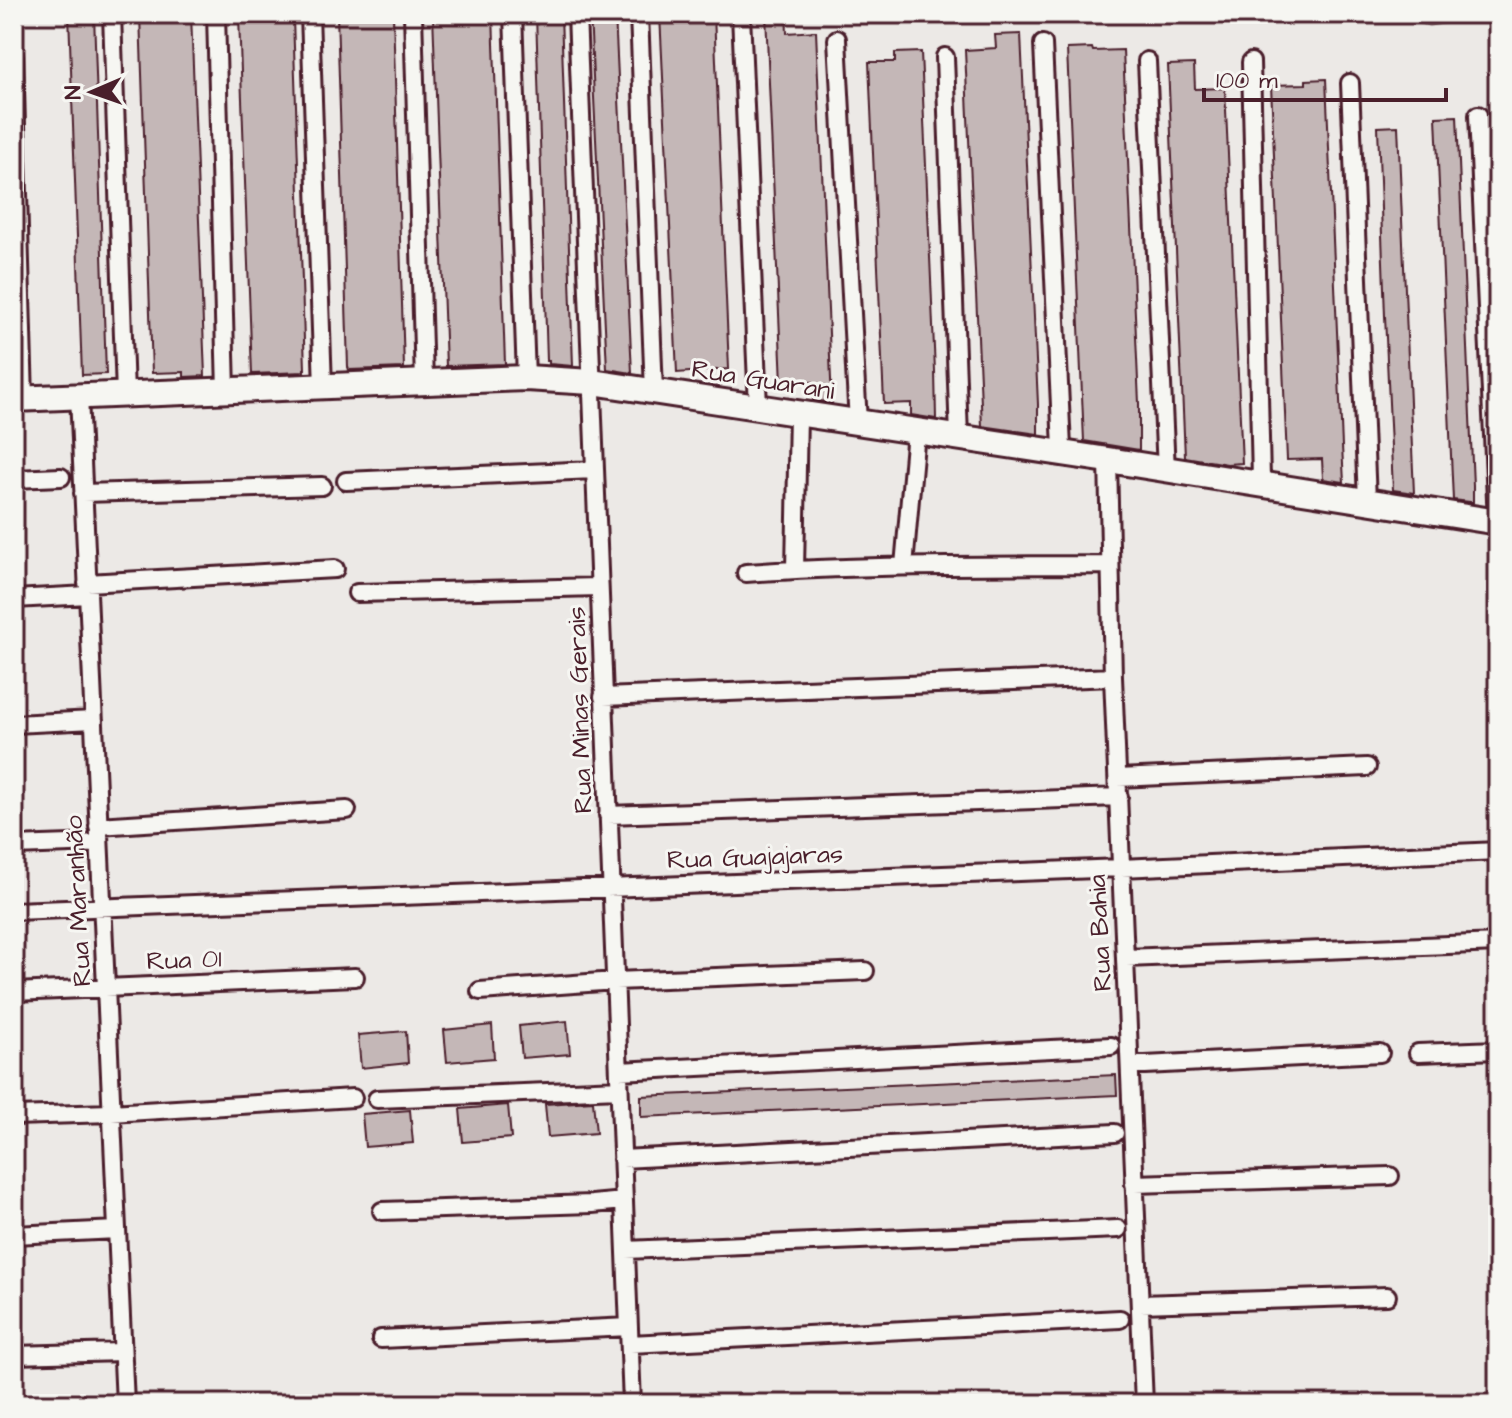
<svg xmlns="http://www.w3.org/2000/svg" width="1512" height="1418" font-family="'Architects Daughter',sans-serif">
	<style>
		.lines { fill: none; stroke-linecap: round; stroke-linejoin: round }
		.stream { stroke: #886e73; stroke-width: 5 }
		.building { fill: #c4b7b7; stroke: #4a1f2b; stroke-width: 2 }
		.street-casing { stroke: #4a1f2b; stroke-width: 22 }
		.secondary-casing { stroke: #4a1f2b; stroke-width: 30 }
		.street { stroke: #f6f6f2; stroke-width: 16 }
		.secondary { stroke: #f6f6f2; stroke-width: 24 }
		.labels { text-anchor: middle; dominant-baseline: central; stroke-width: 6; stroke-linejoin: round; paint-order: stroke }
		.street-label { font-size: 26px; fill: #4a1f2b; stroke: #f6f6f2 }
	</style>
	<rect width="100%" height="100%" fill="#ece9e6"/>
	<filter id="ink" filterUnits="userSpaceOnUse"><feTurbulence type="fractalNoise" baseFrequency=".0125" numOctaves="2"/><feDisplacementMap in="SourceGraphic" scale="16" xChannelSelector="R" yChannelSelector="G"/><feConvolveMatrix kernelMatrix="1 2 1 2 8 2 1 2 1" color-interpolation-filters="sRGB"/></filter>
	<g filter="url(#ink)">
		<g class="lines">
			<path class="stream" d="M1389,14l40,10 41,-6 28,-1"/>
		</g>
		<path class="building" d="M69,14h25l12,360 -24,1z
			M140,14h51l14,362 -21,1v-5l-32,1z
			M267,14h24v4h2l12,351h-1v3l-52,2 -13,-357 28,-2z
			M337,14h56l11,354 -55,2 -1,-3z
			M433,14h60l12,350 -59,2z
			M536,14h25l12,352 -24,-2v-3h-2z
			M590,14h25l17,359 -25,-4z
			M660,14h54l15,355 -52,4z
			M766,14h20l1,19 29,-2 16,372 -19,-3v-18l-31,1z
			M1021,34l17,370v30l-56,-8 -17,-376 31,-2 -1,-13z
			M1092,48l1,3 30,-1 16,353v47l-55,-9 -17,-392z
			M921,52l14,319 1,48 -25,-4v-12l-27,1 -15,-342h26v-9z
			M1194,64l1,25 30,-1 17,375 -15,1 -42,-7 -17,-392z
			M1326,79l16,367 2,36 -21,-3 -1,-20 -35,1 -16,-375 35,-1v-4z
			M1457,116l16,370v16h-3l-17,-2 -17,-383z
			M1398,126l7,164 9,203 -21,-3 -8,-174 -7,-189z
			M567,1021l3,33 -48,4 -3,-32z
			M492,1025l2,33 -47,4 -3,-32z
			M406,1031l2,32 -47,5 -3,-33z
			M1116,1075l1,20 -476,22v-21z
			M593,1101l3,32 -48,4 -3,-33z
			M508,1105l3,33 -48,4 -3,-33z
			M410,1110l3,33 -48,4 -3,-33z"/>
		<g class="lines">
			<g class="street-casing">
				<path id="street" d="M112,14l13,381
					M216,14l10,377
					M310,14l13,373
					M413,14l11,368
					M513,14l13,364
					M577,14l55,1390
					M639,14l15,378
					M741,14l17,393
					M837,39l21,384
					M1043,44l19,404 -2,5
					M14,57l10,342
					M945,57l14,380
					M1147,61l19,409
					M1251,62l10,417 -4,5
					M1350,83l17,418
					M1478,115l19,406
					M79,396l46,1008
					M1108,460l5,217 31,727
					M14,479l47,-2
					M346,481l248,-11
					M83,493l239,-7
					M904,566l12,-134
					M795,570l3,-156
					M746,573c121,-9 243,-7 364,-8
					M87,583l248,-14
					M357,593l242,-6
					M14,599l74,-4
					M603,697l510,-20
					M14,724l80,-4
					M1118,778l249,-11
					M608,815l511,-18
					M98,826l249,-16
					M14,846l85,-3
					M14,911l1107,-43 377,-17
					M1126,958l372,-15
					M480,991l135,-10 250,-10
					M14,992l341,-15
					M1418,1053l80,-3
					M1130,1065h15l235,-12
					M619,1071l492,-25
					M377,1099l242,-10
					M14,1116l97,-3 242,-15
					M622,1159l493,-26
					M1134,1184l256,-8
					M382,1211l210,-7 32,-3
					M14,1235l103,-5
					M626,1250l492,-21
					M1140,1304l247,-8
					M381,1339l248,-12
					M630,1344l490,-25
					M14,1355l108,-3"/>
			</g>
			<g class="secondary-casing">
				<path id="secondary" d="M14,399l512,-21 66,4 516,78 390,62"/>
			</g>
			<use href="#street" class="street"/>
			<use href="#secondary" class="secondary"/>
		</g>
	</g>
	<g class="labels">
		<g class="street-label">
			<text transform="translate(763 380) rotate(9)">Rua Guarani</text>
			<text transform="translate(580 710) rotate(-92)">Rua Minas Gerais</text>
			<text transform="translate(755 857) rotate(-2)">Rua Guajajaras</text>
			<text transform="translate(78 901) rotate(-93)">Rua Maranhão</text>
			<text transform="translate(1100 933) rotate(-93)">Rua Bahia</text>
			<text transform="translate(184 960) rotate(-2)">Rua 01</text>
		</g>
	</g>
	<rect width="1512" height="1418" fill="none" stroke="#f6f6f2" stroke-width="48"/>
	<rect x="24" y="24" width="1464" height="1370" fill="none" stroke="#4a1f2b" stroke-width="3" filter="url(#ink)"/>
	<g transform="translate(92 92) rotate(268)" stroke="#f6f6f2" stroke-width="6" paint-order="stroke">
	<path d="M0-6L14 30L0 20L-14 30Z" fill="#4a1f2b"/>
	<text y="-12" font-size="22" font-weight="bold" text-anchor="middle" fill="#4a1f2b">N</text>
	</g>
	<path d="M1204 88v12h242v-12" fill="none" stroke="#4a1f2b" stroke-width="4"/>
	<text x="1216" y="88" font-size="24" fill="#4a1f2b" stroke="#f6f6f2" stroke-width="6" paint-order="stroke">100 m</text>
</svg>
